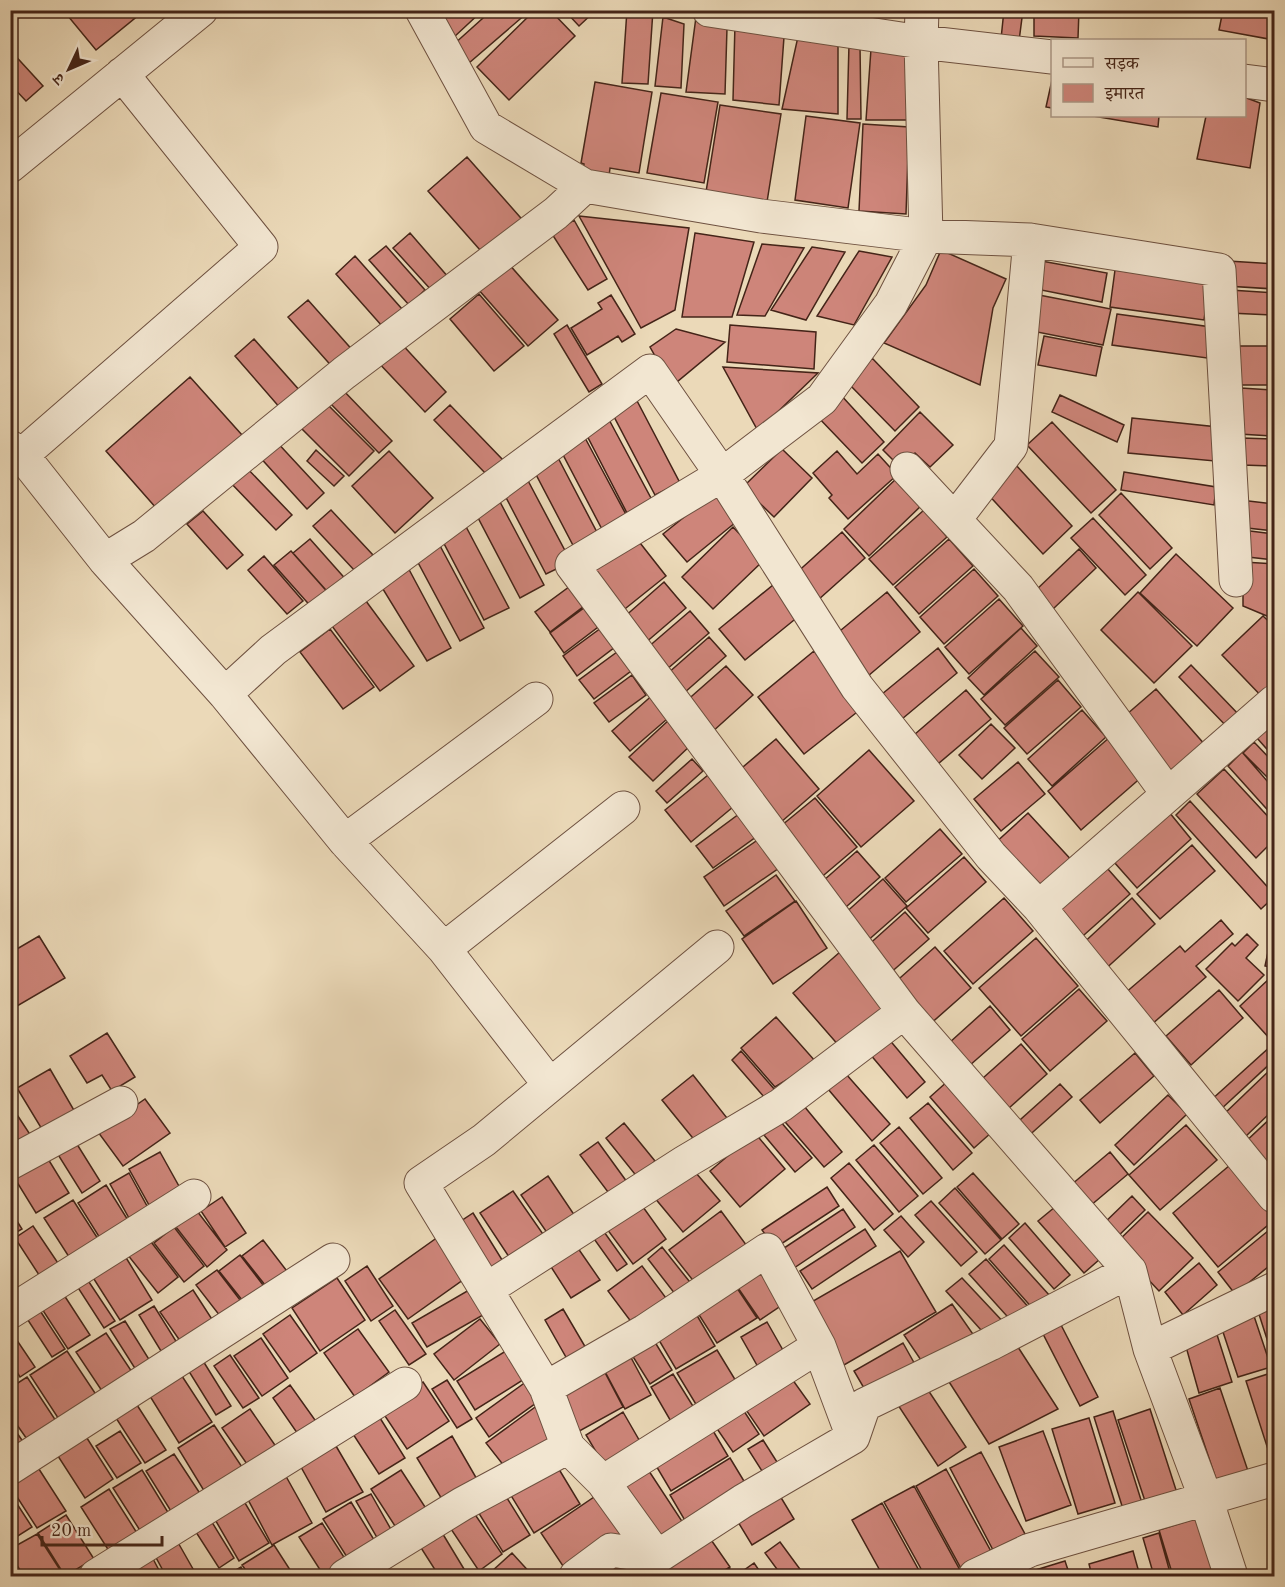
<svg xmlns="http://www.w3.org/2000/svg" width="1285" height="1587" font-family="'Old Standard TT','Noto Serif Devanagari',serif">
	<style>
		.building { fill: #ce857a; stroke: #442418; stroke-width: 1.5 }
		.lines { fill: none; stroke-linecap: round; stroke-linejoin: round }
		.street-casing { stroke: #6e5140; stroke-width: 35 }
		.street { stroke: #f2e6d1; stroke-width: 33 }
	</style>
	<rect width="100%" height="100%" fill="#ebd9b8"/>
	<filter id="stains"><feTurbulence type="fractalNoise" baseFrequency=".00333" numOctaves="4"/><feColorMatrix values="0 0 0 0 .2 0 0 0 0 .09 0 0 0 0 .02 0 0 0 .5 -.17"/></filter>
	<radialGradient id="worn" r=".72"><stop offset=".6" stop-color="#630" stop-opacity="0"/><stop offset="1" stop-color="#630" stop-opacity=".3"/></radialGradient>
	<path class="building" d="M10,10h18l-18,15z
		M63,10h74l3,4 -44,36z
		M442,10h41l-30,28 -18,-21z
		M492,10h34l1,3 -58,50 -16,-18z
		M535,10h15l25,26 -66,64 -32,-33z
		M568,10h28l-17,16 -13,-14z
		M627,10h26l-5,74 -26,-1z
		M1004,10h19l-4,31 -18,-2z
		M1034,10h45l-1,28 -44,-2z
		M1223,10h51v30l-55,-10z
		M663,17l21,7 -3,64 -26,-2z
		M696,17l31,11 -2,66 -39,-2z
		M735,24l49,13 -5,68 -46,-5z
		M799,32l39,7v75l-56,-5z
		M849,44l11,1 1,74h-14z
		M871,49l41,3 -2,68h-44z
		M10,50l33,36 -17,15 -16,-17z
		M1052,80v28l-6,-1z
		M595,82l57,10 -13,81 -29,-5 -2,16 -26,-5 2,-15 -3,-1z
		M661,93l57,9 -14,81 -57,-10z
		M1244,97l16,6 -10,65 -53,-9 9,-43h38z
		M720,105l61,9 -14,88 -61,-10z
		M806,116l54,7 -12,85 -53,-8z
		M1093,116h66l-1,11z
		M863,124l46,3 -3,87 -47,-3z
		M467,157l60,68 -39,34 -60,-68z
		M579,216l110,12 -14,82 -34,18z
		M574,220l33,59 -19,11 -36,-56z
		M410,233l39,45 -16,14 -40,-44z
		M695,233l59,9 -22,75h-50z
		M762,244l42,4 -39,68 -28,-1z
		M386,246l39,44 -16,15 -40,-45z
		M812,247l33,5 -39,68 -35,-10z
		M941,250l65,29 -13,29 -13,77 -96,-42 42,-58z
		M859,251l33,6 -38,68 -37,-9z
		M355,256l47,53 -20,17 -46,-52z
		M1036,260l71,13 -5,29 -71,-14z
		M1228,261l46,3v25l-48,-3z
		M508,263l50,57 -30,26 -50,-57z
		M1115,270l94,13 -5,37 -94,-13z
		M1230,290l44,3v22l-45,-2z
		M479,294l45,52 -30,25 -44,-52z
		M611,295l24,39 -13,8 -4,-6 -31,19 -16,-27 31,-19 -4,-6z
		M1039,295l72,14 -8,36 -71,-14z
		M308,300l47,53 -20,17 -47,-53z
		M1117,314l94,13 -4,31 -95,-13z
		M567,325l35,59 -13,8 -35,-58z
		M730,325l86,7 -2,37 -87,-7z
		M676,329l49,13 -53,44 -22,-39z
		M1044,336l58,11 -6,29 -58,-11z
		M254,339l47,53 -20,17 -46,-53z
		M398,340l48,52 -21,20 -49,-52z
		M1231,346h43v39h-43z
		M872,358l47,49 -24,24 -48,-49z
		M723,367l95,6 -60,58z
		M190,377l52,58 -85,74 -51,-58z
		M340,387l52,54 -13,12 -52,-53z
		M1241,388l33,2v46l-35,-2z
		M839,393l45,49 -22,21 -46,-48z
		M1060,395l64,30 -7,17 -65,-30z
		M635,397l45,86 -25,12 -45,-86z
		M324,401l50,50 -25,25 -50,-50z
		M450,405l53,55 -16,15 -53,-55z
		M920,412l33,33 -23,22 -15,-14 -14,15 -18,-18z
		M606,414l46,86 -25,13 -45,-87z
		M1132,418l86,9 -3,34 -87,-8z
		M1052,422l64,68 -25,23 -64,-68z
		M584,436l46,86 -25,13 -45,-86z
		M1242,438l32,1v27l-32,-1z
		M274,439l50,54 -17,16 -50,-55z
		M782,449l30,29 -38,39 -31,-30z
		M316,450l28,26 -10,10 -27,-25z
		M389,451l44,47 -38,35 -43,-47z
		M837,451l20,23 21,-20 19,21 -49,44 -19,-21 3,-3 -19,-22z
		M555,452l45,86 -24,13 -45,-86z
		M1014,463l58,63 -29,28 -59,-64z
		M243,464l49,51 -16,15 -48,-50z
		M1124,472l92,15 -2,18 -93,-15z
		M525,475l46,87 -25,12 -45,-86z
		M899,476l25,27 -55,53 -25,-27z
		M718,490l23,28 -54,44 -24,-28z
		M1121,493l51,55 -22,21 -51,-54z
		M499,500l45,85 -24,13 -45,-86z
		M1240,500l34,4v27l-36,-4z
		M331,510l42,45 -18,16 -42,-45z
		M924,510l23,27 -54,48 -24,-26z
		M203,511l40,44 -16,14 -40,-45z
		M1093,518l53,57 -21,20 -54,-57z
		M463,521l46,87 -25,12 -45,-86z
		M733,527l31,33 -51,49 -31,-32z
		M1242,530l32,4v26l-35,-4z
		M842,532l23,26 -47,42 -24,-25z
		M633,534l33,42 -45,36 -34,-43z
		M310,539l39,44 -16,15 -40,-45z
		M949,539l24,27 -54,48 -24,-27z
		M438,542l46,86 -24,13 -46,-86z
		M1079,549l17,19 -44,42 -17,-19z
		M291,551l40,45 -17,14 -40,-45z
		M1176,554l57,54 -36,38 -57,-53z
		M264,556l39,45 -16,13 -39,-44z
		M405,562l46,86 -24,13 -49,-80z
		M1243,562l31,2v55l-31,-13z
		M974,569l24,27 -54,48 -24,-27z
		M664,582l22,26 -42,36 -21,-26z
		M573,584l15,19 -38,29 -15,-20z
		M773,585l26,31 -54,44 -26,-31z
		M887,592l33,40 -52,44 -33,-41z
		M1138,592l54,54 -38,37 -53,-53z
		M363,597l51,69 -34,25 -51,-69z
		M999,599l24,27 -54,48 -24,-27z
		M588,605l14,19 -38,29 -14,-20z
		M690,611l19,22 -43,37 -19,-22z
		M1263,616l11,10v70l-7,6 -45,-47z
		M601,628l14,19 -38,29 -14,-20z
		M1021,628l16,18 -53,49 -16,-17z
		M330,629l44,58 -31,22 -43,-57z
		M709,637l17,19 -42,37 -17,-19z
		M938,648l19,25 -61,51 -20,-25z
		M814,651l47,58 -57,45 -46,-57z
		M1035,651l24,26 -54,48 -24,-26z
		M617,652l14,19 -37,28 -15,-19z
		M1191,665l52,54 -12,12 -52,-54z
		M726,666l27,29 -42,38 -27,-30z
		M632,675l14,20 -37,27 -15,-19z
		M1058,680l23,27 -54,47 -23,-26z
		M1156,689l50,57 -36,32 -51,-57z
		M966,690l25,29 -59,50 -25,-28z
		M656,692l18,21 -44,38 -18,-20z
		M1082,710l24,27 -54,49 -24,-27z
		M670,719l23,24 -40,38 -24,-24z
		M1274,722v35l-17,-19z
		M991,724l24,24 -33,31 -23,-24z
		M1110,737l34,38 -63,55 -33,-39z
		M776,739l43,50 -39,34 -43,-51z
		M1254,742l20,21v21l-31,-31z
		M869,750l45,51 -53,46 -44,-51z
		M1242,752l32,37v28l-46,-51z
		M692,759l11,12 -36,32 -11,-12z
		M1018,762l27,32 -44,37 -27,-32z
		M1224,769l50,54v17l-18,18 -59,-64z
		M713,771l26,31 -48,40 -26,-32z
		M815,798l42,49 -39,33 -42,-50z
		M1190,801l84,93v3l-13,12 -85,-94z
		M743,811l17,23 -47,34 -17,-22z
		M1169,812l22,27 -54,49 -23,-26z
		M1028,813l48,52 -33,32 -50,-52z
		M940,829l22,25 -56,48 -21,-24z
		M762,837l20,29 -58,40 -20,-29z
		M1192,845l23,26 -55,48 -23,-25z
		M857,851l23,26 -42,37 -23,-26z
		M964,857l22,25 -58,51 -22,-25z
		M1107,868l23,26 -55,49 -23,-26z
		M776,875l19,26 -51,35 -18,-25z
		M883,879l24,27 -42,37 -23,-27z
		M1004,898l29,33 -60,53 -29,-33z
		M1132,898l23,26 -54,49 -23,-25z
		M796,901l31,47 -54,36 -31,-45z
		M905,912l24,27 -41,36 -23,-27z
		M1221,920l12,14 -37,32 10,11 -55,48 -27,-31 56,-48 5,6z
		M1274,924v44l-9,-2z
		M1247,934l11,11 -12,13 18,17 -26,26 -32,-32 26,-26 3,3z
		M39,936l26,42 -53,31 -2,-56z
		M1036,938l42,48 -57,50 -42,-48z
		M935,947l36,41 -43,38 -36,-41z
		M840,952l48,54 -48,41 -47,-54z
		M1270,978l4,4v54l-3,4 -31,-34z
		M1079,989l28,32 -57,50 -28,-32z
		M1219,990l24,28 -52,47 -25,-29z
		M990,1006l20,24 -41,36 -20,-23z
		M776,1017l40,45 -41,25 -34,-39z
		M882,1031l43,51 -18,16 -43,-51z
		M107,1033l28,44 -23,14 -10,-16 -15,8 -17,-27z
		M1021,1044l26,30 -38,34 -26,-30z
		M1272,1045l2,3v12l-55,51 -9,-10z
		M741,1051l34,39 -10,8 -33,-38z
		M1135,1053l19,23 -54,47 -20,-23z
		M1274,1066v43l-30,29 -22,-22z
		M50,1069l25,43 -32,19 -26,-43z
		M846,1074l44,50 -18,17 -44,-52z
		M693,1075l34,43 -31,24 -34,-42z
		M949,1080l43,52 -18,16 -44,-51z
		M1060,1084l12,13 -48,43 -12,-13z
		M1168,1095l19,19 -53,51 -19,-20z
		M145,1099l25,34 -47,33 -25,-34z
		M799,1100l43,52 -18,15 -44,-51z
		M928,1103l44,50 -19,17 -43,-52z
		M10,1104l23,35 -23,14z
		M1274,1115v65l-32,-35z
		M780,1121l32,37 -17,14 -31,-37z
		M624,1123l31,38 -17,17 -32,-40z
		M1186,1125l31,35 -57,50 -31,-35z
		M899,1127l43,51 -19,16 -43,-51z
		M755,1133l30,36 -45,38 -30,-36z
		M75,1141l25,40 -18,12 -25,-40z
		M598,1142l29,40 -16,14 -31,-41z
		M874,1145l44,51 -19,16 -43,-52z
		M160,1152l25,45 -31,17 -25,-45z
		M1110,1152l18,22 -38,32 -19,-21z
		M45,1154l24,39 -33,20 -24,-39z
		M1236,1160l38,46v14l-56,47 -45,-54z
		M849,1163l44,51 -19,16 -43,-52z
		M690,1166l30,35 -37,31 -29,-35z
		M129,1173l24,44 -19,10 -24,-43z
		M973,1173l46,51 -17,15 -45,-52z
		M548,1176l29,43 -27,18 -29,-42z
		M106,1185l25,40 -28,18 -25,-40z
		M827,1187l12,19 -64,42 -13,-18z
		M955,1188l46,52 -16,14 -46,-51z
		M513,1191l32,46 -34,23 -31,-47z
		M1132,1196l13,14 -33,32 -13,-14z
		M222,1197l24,36 -21,14 -24,-36z
		M73,1200l27,42 -29,18 -27,-42z
		M638,1200l28,39 -33,25 -29,-39z
		M931,1201l46,51 -16,14 -46,-51z
		M1055,1207l45,52 -16,14 -46,-52z
		M843,1209l12,18 -64,43 -13,-18z
		M10,1210l12,19 -12,7z
		M197,1211l30,39 -20,17 -31,-40z
		M721,1211l29,39 -51,38 -30,-38z
		M1148,1212l45,46 -34,33 -44,-47z
		M473,1213l31,50 -17,10 -32,-48z
		M901,1216l23,26 -16,15 -24,-27z
		M1025,1223l45,52 -16,14 -45,-51z
		M33,1226l29,43 -19,12 -28,-43z
		M1274,1226v36l-39,32 -17,-22z
		M174,1227l30,39 -20,16 -30,-39z
		M602,1229l25,35 -10,7 -25,-35z
		M865,1229l11,17 -64,43 -12,-18z
		M438,1237l29,40 -59,42 -29,-40z
		M148,1238l30,39 -20,16 -31,-39z
		M263,1240l30,39 -20,16 -31,-39z
		M573,1241l27,39 -29,18 -25,-39z
		M1004,1245l46,51 -16,14 -45,-51z
		M662,1247l35,44 -15,12 -34,-44z
		M900,1251l36,61 -92,53 -36,-61z
		M240,1255l30,39 -20,16 -31,-39z
		M125,1256l27,44 -32,20 -28,-44z
		M986,1259l45,51 -16,15 -46,-51z
		M1199,1263l18,22 -34,30 -18,-23z
		M759,1265l26,38 -25,17 -26,-38z
		M367,1266l26,40 -22,15 -26,-40z
		M642,1266l30,40 -34,25 -30,-40z
		M217,1270l30,39 -20,16 -31,-40z
		M85,1276l30,45 -11,7 -29,-45z
		M337,1278l28,42 -45,31 -28,-43z
		M962,1278l45,48 -17,14 -44,-49z
		M733,1282l24,36 -40,25 -23,-36z
		M193,1290l24,37 -32,21 -25,-36z
		M469,1290l14,25 -56,32 -15,-24z
		M64,1295l26,40 -22,14 -26,-40z
		M1274,1303v58l-17,-53z
		M952,1304l25,36 -48,32 -25,-37z
		M37,1306l28,43 -13,8 -28,-43z
		M154,1306l25,40 -15,10 -25,-41z
		M692,1307l23,39 -39,23 -23,-39z
		M1251,1307l20,60 -33,10 -20,-60z
		M563,1309l27,46 -19,11 -26,-46z
		M395,1310l31,44 -17,11 -30,-44z
		M290,1315l27,38 -27,19 -27,-38z
		M480,1319l20,25 -46,36 -20,-26z
		M125,1321l25,40 -14,9 -26,-41z
		M1059,1321l39,76 -18,9 -39,-76z
		M767,1322l21,37 -26,15 -21,-37z
		M1213,1322l19,60 -33,11 -16,-57z
		M358,1329l31,43 -34,25 -31,-44z
		M10,1330l25,37 -15,10 -10,-16z
		M106,1333l26,39 -30,19 -26,-39z
		M650,1334l22,36 -22,14 -23,-37z
		M261,1338l27,40 -26,18 -28,-40z
		M903,1343l14,25 -49,27 -14,-24z
		M1016,1344l42,65 -69,35 -45,-70z
		M509,1349l17,29 -51,32 -18,-29z
		M717,1350l22,36 -39,25 -23,-38z
		M67,1351l32,48 -37,25 -32,-49z
		M628,1352l23,43 -26,14 -23,-43z
		M230,1355l29,43 -16,10 -29,-42z
		M200,1356l31,50 -15,9 -31,-50z
		M602,1367l21,40 -49,27 -22,-41z
		M787,1372l23,32 -46,32 -22,-32z
		M1274,1372v93h-1l-27,-84z
		M180,1373l32,49 -33,21 -31,-50z
		M673,1374l23,37 -23,14 -22,-38z
		M27,1377l31,47 -29,18 -19,-27v-27z
		M530,1379l13,19 -54,39 -13,-19z
		M447,1380l25,39 -15,9 -25,-39z
		M423,1382l26,39 -42,28 -26,-39z
		M924,1384l42,63 -28,19 -42,-64z
		M290,1385l30,42 -18,13 -29,-42z
		M1220,1388l28,83 -31,11 -28,-83z
		M738,1402l21,32 -26,18 -22,-32z
		M137,1405l29,45 -21,13 -29,-45z
		M538,1405l21,28 -51,38 -22,-28z
		M250,1409l27,39 -28,19 -27,-39z
		M1150,1409l27,84 -31,11 -28,-84z
		M1113,1411l29,92 -19,6 -29,-92z
		M623,1412l19,33 -37,22 -19,-32z
		M380,1418l25,40 -26,16 -26,-40z
		M1089,1418l26,85 -37,11 -26,-85z
		M10,1423l14,20 -14,8z
		M709,1424l19,32 -57,35 -19,-32z
		M214,1425l30,45 -38,24 -28,-46z
		M120,1431l21,32 -24,15 -21,-32z
		M1043,1431l28,74 -45,16 -27,-74z
		M85,1435l28,44 -28,19 -29,-45z
		M452,1436l26,45 -35,20 -26,-43z
		M763,1440l21,33 -15,9 -21,-33z
		M336,1446l27,46 -37,20 -25,-45z
		M981,1452l44,82 -32,16 -43,-82z
		M174,1454l29,44 -29,18 -28,-45z
		M730,1458l20,33 -60,38 -20,-34z
		M554,1461l26,43 -46,29 -27,-44z
		M645,1465l42,64 -29,19 -42,-64z
		M37,1466l29,45 -29,17 -27,-42v-3z
		M946,1469l47,86 -30,17 -47,-86z
		M142,1470l27,44 -28,18 -28,-44z
		M401,1470l26,40 -30,19 -26,-40z
		M283,1471l29,52 -40,22 -28,-53z
		M774,1486l20,33 -42,26 -20,-33z
		M914,1486l47,86 -8,4h-28l-41,-74z
		M109,1489l28,44 -28,18 -28,-44z
		M502,1490l28,45 -27,17 -28,-45z
		M10,1493l22,34 -22,14z
		M600,1493l28,42 -59,40 -28,-42z
		M371,1494l26,46 -14,8 -27,-47z
		M242,1498l27,45 -30,18 -26,-45z
		M351,1502l28,46 -27,17 -29,-46z
		M882,1503l40,73h-39l-31,-56z
		M474,1513l28,41 -23,17 -28,-42z
		M66,1515l28,44 -29,17 -27,-43z
		M1207,1515l19,61h-53l-14,-46z
		M210,1519l24,39 -15,10 -25,-39z
		M322,1523l27,42 -18,11h-7l-25,-39z
		M438,1526l29,48 -5,2h-23l-23,-36z
		M1159,1533l12,43h-17l-11,-38z
		M37,1534l27,42h-40l-14,-21v-6z
		M707,1534l23,33 -15,9h-51l-6,-8z
		M176,1539l21,37h-31l-13,-24z
		M780,1542l25,34h-23l-17,-23z
		M274,1545l20,31h-44l-8,-11z
		M1133,1551l7,25h-48l-3,-12z
		M512,1553l21,23h-38l-4,-4z
		M151,1555l11,21h-30l-5,-9z
		M639,1556l17,20h-42z
		M10,1558l12,18h-12z
		M1065,1561l5,15h-39l-2,-4z
		M754,1563l9,13h-21l-2,-3z
		M241,1567l5,9h-21z
		M387,1567l8,9h-19z
		M729,1568l7,8h-17z"/>
	<g class="lines">
		<g class="street-casing">
			<path id="street" d="M422,10l64,117 99,59 176,30 165,20 104,4 189,30 17,310
				M709,10l212,32 131,15
				M922,10l-1,32 5,194 -35,68 -69,95 -100,76 -150,90 332,447 226,259 20,78 56,150 25,77
				M1244,81l30,4
				M10,166l191,-156
				M10,447l12,8 83,105 120,134 120,147 99,108 106,136
				M22,455l239,-208 -139,-173
				M907,469l111,119 150,206
				M955,519l56,-73 19,-206
				M105,560l39,-24 200,-163 212,-160 29,-27
				M225,694l48,-44 377,-279 72,104 135,212 134,169 48,51 235,289
				M345,841l191,-142
				M1039,907l235,-205
				M444,949l179,-141
				M10,1163l111,-60
				M487,1289l198,-127 96,-57 123,-93
				M10,1312l184,-116
				M1150,1349l124,-60
				M546,1388l99,-57 122,-81 52,96 34,91
				M10,1468l323,-208
				M603,1482l216,-136
				M657,1557l-54,-75 -35,-35 -22,-59 -125,-205 63,-43 233,-193
				M96,1576l309,-192
				M345,1576l117,-72 106,-57
				M576,1576l35,-26 46,7 86,-56 110,-64 11,-32 126,-61 140,-73
				M975,1576l55,-26 244,-71"/>
		</g>
		<use href="#street" class="street"/>
	</g>
	<rect width="1285" height="1587" fill="none" stroke="#ebd9b8" stroke-width="36"/>
	<rect x="12" y="12" width="1261" height="1563" fill="none" stroke="#442418" stroke-width="3"/>
	<rect x="18" y="18" width="1249" height="1551" fill="none" stroke="#442418" stroke-width="1.5"/>
	<rect x="1051" y="39" width="195" height="78" fill="#f2e6d1" stroke="#ac9887" stroke-width="1.5"/>
	<rect x="1063" y="58" width="30" height="9" fill="#f2e6d1" stroke="#ac9887" stroke-width="1.5"/>
	<text x="1105" y="69" font-size="18" fill="#442418">सड़क</text>
	<rect x="1063" y="84" width="30" height="18" fill="#ce857a" stroke="#ac9887" stroke-width="1.5"/>
	<text x="1105" y="99" font-size="18" fill="#442418">इमारत</text>
	<g transform="translate(69 69) rotate(226)" stroke="#f2e6d1" stroke-width="4.5" paint-order="stroke">
	<path d="M0-4.5L10 22L0 15L-10 22Z" fill="#442418"/>
	<text y="-9" font-size="16" font-weight="bold" text-anchor="middle" fill="#442418">उ</text>
	</g>
	<path d="M42 1536v9h120v-9" fill="none" stroke="#442418" stroke-width="3"/>
	<text x="51" y="1536" font-size="18" fill="#442418" stroke="#f2e6d1" stroke-width="4.5" paint-order="stroke">20 m</text>
	<rect width="100%" height="100%" filter="url(#stains)"/>
	<rect width="100%" height="100%" fill="url(#worn)"/>
</svg>
